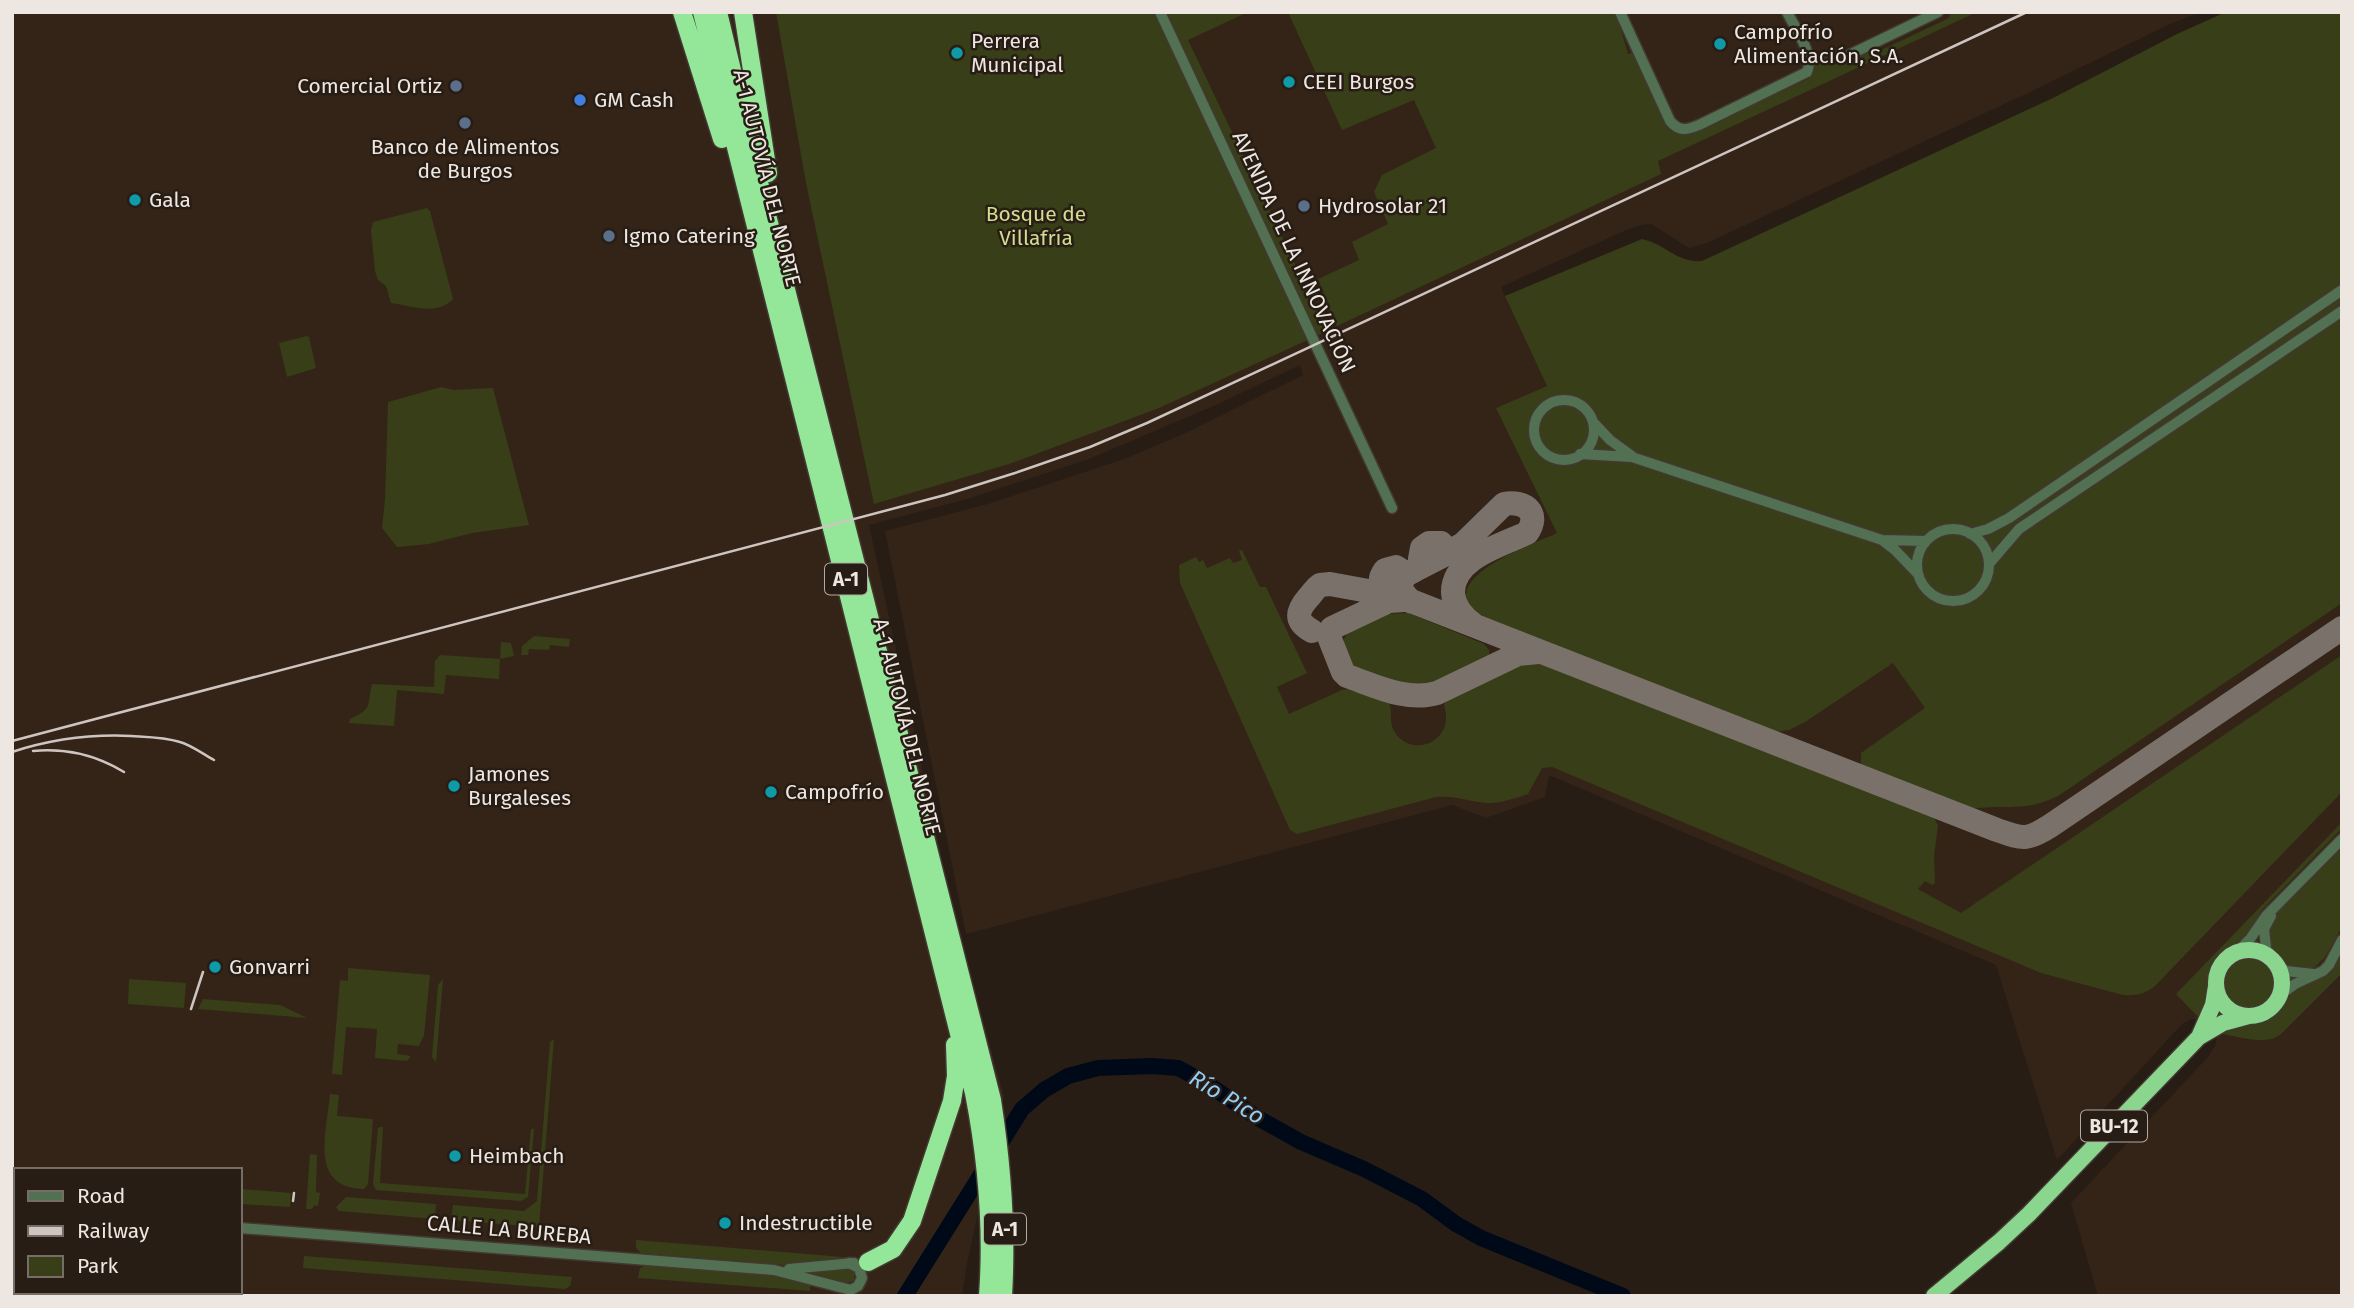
<svg xmlns="http://www.w3.org/2000/svg" width="2354" height="1308" font-family="'Fira Sans',sans-serif">
	<style>
		.built { fill: #342418; fill-rule: evenodd }
		.green { fill: #383e17 }
		.lines { fill: none; stroke-linecap: round; stroke-linejoin: round }
		.river { stroke: #000917; stroke-width: 16 }
		.taxiway { stroke: #7a716a; stroke-width: 24 }
		.minor-casing { stroke: #433932; stroke-width: 13 }
		.trunk-casing { stroke: #433932; stroke-width: 19 }
		.motorway-casing { stroke: #433932; stroke-width: 21 }
		.minor { stroke: #527153; stroke-width: 10 }
		.trunk { stroke: #8ad68e; stroke-width: 16 }
		.motorway { stroke: #94e698; stroke-width: 18 }
		.rail { stroke: #cec5c0; stroke-width: 2.5 }
		.culture-dot { fill: #0f9aa8; stroke: #271d15; stroke-width: 2.5 }
		.service-dot { fill: #5c6f8a; stroke: #271d15; stroke-width: 2.5 }
		.shop-dot { fill: #3f7fe0; stroke: #271d15; stroke-width: 2.5 }
		.labels { text-anchor: middle; dominant-baseline: central; stroke-width: 5; stroke-linejoin: round; paint-order: stroke }
		.shield { fill: #271d15; stroke: #b2aaa4; stroke-width: 2 }
		.shield-label { font-size: 19px; font-weight: bold; fill: #eee6e1 }
		.poi-label { font-size: 21px; fill: #eee6e1; stroke: #271d15; text-anchor: start }
		.street-label { font-size: 21px; fill: #eee6e1; stroke: #271d15 }
		.park-label { font-size: 21px; fill: #d0de8f; stroke: #271d15 }
		.water-label { font-size: 23px; font-style: italic; fill: #93cdf5; stroke: #271d15 }
	</style>
	<rect width="100%" height="100%" fill="#271d15"/>
	<path class="built" d="M12,12h2189l-29,11 -142,69 -323,151 -18,5 -38,-24 -10,1 -17,6 -123,56 46,99 -51,22 846,4v884h-244l-27,-93 137,-146 7,-11 3,-12 -18,-15h-9l-9,5 -125,136 -61,-195 -447,-190 -4,22 -59,21 -34,-13 -486,129 -81,-403 103,-27 139,-46 63,-27 113,-56 -3,-10 -82,39 -129,55 -122,40 -98,26 88,404 47,167 -37,167 -5,33h-950zM16,1170h224v122h-224z"/>
	<path class="green" d="M776,12h472l-60,28 139,291 -168,77 -150,56 -135,40 -68,-321z
		M1288,12h328l12,42 4,-1 37,76 11,6 14,-2 114,-54 6,-8 2,-14 26,-12 8,16 21,-11 4,3 74,-35 1,-6h27l-319,149 3,13 -324,152 -19,-47 41,-19 -7,-18 36,-18 -14,-32 8,-17 54,-27 -22,-48 -72,30z
		M2226,12h116v591l-284,193c-7,3 -14,6 -21,8 -22,5 -45,1 -67,5l-109,-42v-14l64,-45 -32,-45 -88,59 -16,8 -14,2 -295,-115c-51,-38 52,-72 77,-84l-61,-125 51,-22 -42,-90 137,-57c24,5 34,24 60,22l351,-163 124,-64z
		M427,208l3,3 23,88c-16,17 -41,7 -62,4l-5,-17 -8,-6 -3,-9 -4,-41 2,-8z
		M307,336l2,1 7,31 -29,9 -8,-34z
		M441,387l13,3 39,-2 36,137 -57,8 -43,11 -32,3 -15,-19 3,-28 3,-98z
		M1242,550l18,37h6l41,86 -30,14 12,27 53,-24c17,-4 32,5 47,12 4,11 -1,22 7,32 13,18 41,14 49,-8 2,-7 1,-14 -1,-22l4,-6 76,-36h11l399,156 4,7 -4,31 1,27 -3,2 -7,-4 -7,8 43,24 381,-258v137l-187,194c-10,8 -19,10 -32,9l-82,-22 -489,-206 -10,1 -14,26c-12,4 -27,9 -40,9 -18,-1 -33,-8 -52,-6l-139,37 -7,-4 -110,-247 -1,-18 17,-8 3,5 4,-2 4,8 23,-10 3,5 9,-3 -3,-9z
		M1409,613l75,31 5,6v6l-4,5 -55,25 -11,3h-8l-46,-14 -10,-5 -12,-25 1,-6 5,-8 38,-17z
		M534,636l36,3 -1,8 -19,-2 -1,5 -20,-1 -1,6h-7l1,-9z
		M501,642l10,1 3,13 -14,3 -1,20 -53,-4 -2,19 -47,-4 -3,36 -45,-3 1,-4c23,-10 17,-14 22,-35l62,3 1,-26 5,-6 60,4z
		M2342,822v6l-81,83 -14,26 -30,24 -5,8 -3,26 -9,24 -24,-25z
		M2342,846v81l-17,30 -10,10 -11,4 -20,-5 -16,-18 -2,-14 8,-18z
		M2342,952v21l-62,62c-16,11 -44,1 -62,-2l15,-8 35,-9 24,-26 37,-17z
		M2222 983a27 27 0 1 1 54 0a27 27 0 1 1-54 0Z
		M348,968l82,7 -6,60 -5,11 -21,-2 -1,10 14,2 -4,5 -32,-3 2,-29 -31,-2 -4,48 -10,-1 8,-94 8,1z
		M129,979l57,4 -2,25 -56,-4z
		M443,979l-7,83 -4,-5 6,-72z
		M203,999l77,6 27,13 -109,-9z
		M554,1039l-15,188 -88,-7 2,-15 71,6 13,-10 13,-159z
		M330,1094l9,1 -2,21 36,3 -5,65 -4,5c-56,-1 -37,-57 -34,-95z
		M381,1127h2l-3,56 145,11 6,-65h3l-6,68 -7,4 -145,-11 -3,-6 5,-56z
		M310,1154l7,1 -1,37 4,1 -2,13 -3,-1 -3,4h-6z
		M240,1189l51,4 -1,14 -50,-3z
		M346,1197l90,7 -1,15 -96,-8 -3,-4z
		M636,1240l207,17 -36,7 -23,1 -143,-12 -5,-5z
		M304,1256l268,21 -2,9 -5,3 -262,-21z
		M646,1265l128,9 32,8 4,3v6l-172,-13 2,-10z
		M847,1269l7,2v10l-8,2 -40,-10z"/>
	<g class="lines">
		<path class="river" d="M905,1296l117,-187 22,-19 24,-14 30,-8 54,-2 26,2 28,15 52,35 43,24 63,27 58,30 34,25 25,14 142,58"/>
		<path class="taxiway" d="M1400,597c-12,-6 -26,-12 -15,-27l11,-3 11,7 41,-21 -7,-10h-12l-7,5 -2,11
			M1404,600l-15,1 -57,27 -4,6 15,38 4,4c29,10 60,26 90,17l81,-39 20,-2
			M1412,602c-10,-9 -15,-16 -6,-27l57,-31 41,-40c21,-4 37,9 23,29 -25,12 -75,25 -74,60 1,14 10,24 21,32
			M1312,631c-18,-10 -15,-20 -4,-33 5,-5 6,-9 12,-13l10,-1 71,13 596,233c26,9 29,11 53,-4l292,-198"/>
		<g class="minor-casing">
			<path id="minor" d="M1160,12l232,496
				M1620,12l50,109c9,11 17,9 29,4l108,-53c8,-17 -12,-44 -20,-60
				M1849,55l89,-43
				M1534 430a30 30 0 1 1 60 0a30 30 0 1 1-60 0Z
				M1593,422l17,18 22,16
				M1580,454l52,3 250,83 13,10 23,24
				M1917 565a36 36 0 1 1 72 0a36 36 0 1 1-72 0Z
				M1970,534l18,-5 21,-11 333,-228
				M1882,540l44,1
				M1989,564l30,-35 323,-218
				M2236,953l14,-14 16,-23 76,-77
				M2267,956l-3,-27 7,-13
				M2272,960l14,11 27,3
				M2279,996l16,-12 28,-13 6,-6 13,-25
				M12,1210h4
				M240,1228l534,42 77,20 7,-4 4,-8 -3,-10 -10,-5
				M789,1269l65,-6
				M124,1296v-4"/>
		</g>
		<g class="trunk-casing">
			<path id="trunk" d="M2216 983a33 33 0 1 1 66 0a33 33 0 1 1-66 0Z
				M2199,1037l14,-32 3,-19
				M1934,1296l65,-54 30,-28 170,-177 24,-14 26,-7"/>
		</g>
		<g class="motorway-casing">
			<path id="motorway" d="M682,12l40,127
				M702,12l272,1081c13,67 19,134 14,203
				M718,12l46,191 228,897c10,65 15,129 11,196
				M743,12l25,161
				M868,1262l25,-13 19,-28 40,-120 4,-25 -1,-31"/>
		</g>
		<use href="#minor" class="minor"/>
		<use href="#trunk" class="trunk"/>
		<use href="#motorway" class="motorway"/>
		<path class="rail" d="M12,741l933,-246 70,-22 75,-26 57,-24 880,-411
			M33,751c32,-3 63,4 91,21
			M12,752c40,-13 77,-18 119,-16 16,1 33,1 49,6 11,3 23,12 34,18
			M191,1009l12,-37
			M293,1201l1,-8"/>
	</g>
	<g class="culture-dot">
		<circle cx="1720" cy="44" r="7"/>
		<circle cx="957" cy="53" r="7"/>
		<circle cx="1289" cy="82" r="7"/>
		<circle cx="135" cy="200" r="7"/>
		<circle cx="454" cy="786" r="7"/>
		<circle cx="771" cy="792" r="7"/>
		<circle cx="215" cy="967" r="7"/>
		<circle cx="455" cy="1156" r="7"/>
		<circle cx="725" cy="1223" r="7"/>
	</g>
	<g class="service-dot">
		<circle cx="456" cy="86" r="7"/>
		<circle cx="465" cy="123" r="7"/>
		<circle cx="1304" cy="206" r="7"/>
		<circle cx="609" cy="236" r="7"/>
	</g>
	<circle class="shop-dot" cx="580" cy="100" r="7"/>
	<g class="labels">
		<g class="shield">
			<rect x="825" y="563.5" width="42" height="31" rx="5"/>
			<rect x="2081" y="1110.5" width="66" height="31" rx="5"/>
			<rect x="984" y="1213.5" width="42" height="31" rx="5"/>
		</g>
		<g class="shield-label">
			<text x="846" y="579">A-1</text>
			<text x="2114" y="1126">BU-12</text>
			<text x="1005" y="1229">A-1</text>
		</g>
		<g class="poi-label">
			<text x="1734" y="32">Campofrío<tspan x="1734" dy="24">Alimentación, S.A.</tspan></text>
			<text x="971" y="41">Perrera<tspan x="971" dy="24">Municipal</tspan></text>
			<text x="1303" y="82">CEEI Burgos</text>
			<text x="442" y="86" text-anchor="end">Comercial Ortiz</text>
			<text x="594" y="100">GM Cash</text>
			<text x="465" y="147" text-anchor="middle">Banco de Alimentos<tspan x="465" dy="24">de Burgos</tspan></text>
			<text x="149" y="200">Gala</text>
			<text x="1318" y="206">Hydrosolar 21</text>
			<text x="623" y="236">Igmo Catering</text>
			<text x="468" y="774">Jamones<tspan x="468" dy="24">Burgaleses</tspan></text>
			<text x="785" y="792">Campofrío</text>
			<text x="229" y="967">Gonvarri</text>
			<text x="469" y="1156">Heimbach</text>
			<text x="739" y="1223">Indestructible</text>
		</g>
		<g class="street-label">
			<text transform="translate(767 178) rotate(76)">A-1 AUTOVÍA DEL NORTE</text>
			<text transform="translate(1294 252) rotate(65)">AVENIDA DE LA INNOVACIÓN</text>
			<text transform="translate(907 727) rotate(76)">A-1 AUTOVÍA DEL NORTE</text>
			<text transform="translate(509 1230) rotate(5)">CALLE LA BUREBA</text>
		</g>
		<g class="park-label">
			<text x="1036" y="214">Bosque de<tspan x="1036" dy="24">Villafría</tspan></text>
		</g>
		<g class="water-label">
			<text transform="translate(1227 1097) rotate(31)">Río Pico</text>
		</g>
	</g>
	<rect width="2354" height="1308" fill="none" stroke="#eee6e1" stroke-width="28"/>
	<rect x="14" y="1168" width="228" height="126" fill="#271d15" stroke="#776d67" stroke-width="2"/>
	<rect x="28" y="1191" width="35" height="10" fill="#527153" stroke="#776d67" stroke-width="2"/>
	<text x="77" y="1203" font-size="21" fill="#eee6e1">Road</text>
	<rect x="28" y="1226" width="35" height="10" fill="#cec5c0" stroke="#776d67" stroke-width="2"/>
	<text x="77" y="1238" font-size="21" fill="#eee6e1">Railway</text>
	<rect x="28" y="1256" width="35" height="21" fill="#383e17" stroke="#776d67" stroke-width="2"/>
	<text x="77" y="1273" font-size="21" fill="#eee6e1">Park</text>
</svg>
